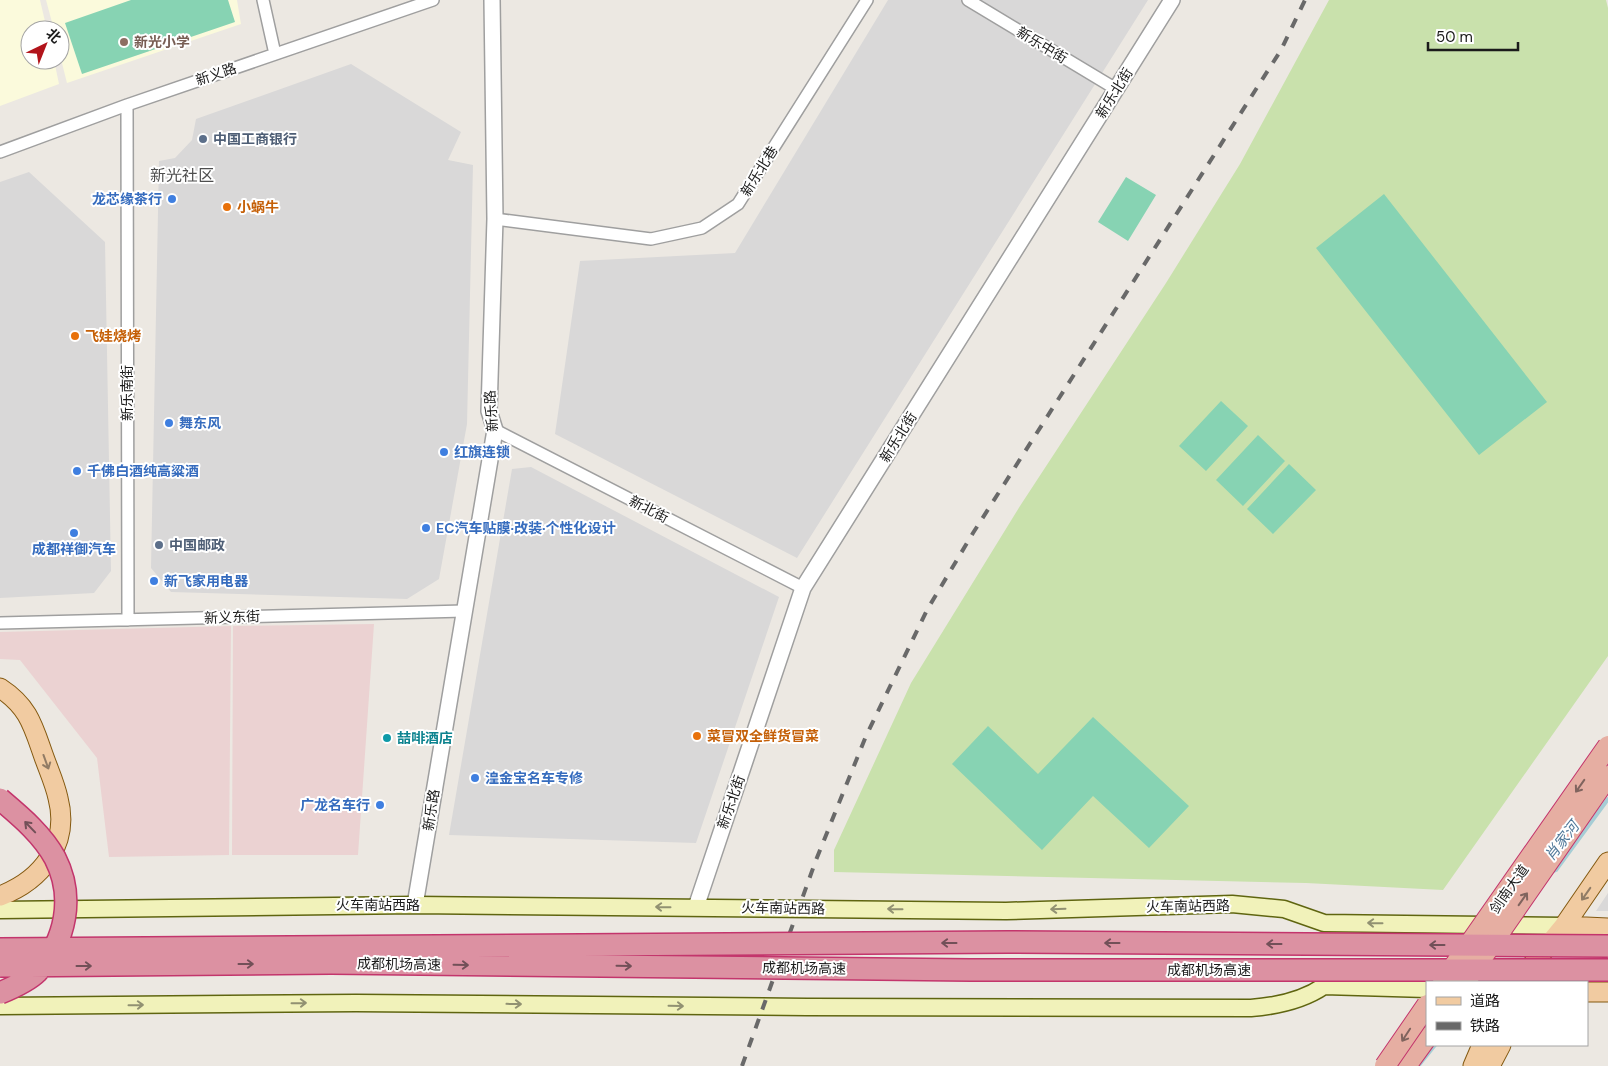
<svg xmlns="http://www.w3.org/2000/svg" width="1608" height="1066" font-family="'DM Sans','Noto Sans SC',sans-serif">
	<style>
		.residential { fill: #d9d8d8 }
		.commercial { fill: #ebd2d2 }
		.education { fill: #fbfadc }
		.grass { fill: #c9e1ac }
		.pitch { fill: #87d3b3 }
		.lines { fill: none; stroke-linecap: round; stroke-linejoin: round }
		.stream { stroke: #a6cdd5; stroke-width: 4 }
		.minor-casing { stroke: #9f9f9f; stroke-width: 14 }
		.tertiary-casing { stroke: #9f9f9f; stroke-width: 18 }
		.secondary-casing { stroke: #5f6510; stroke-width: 19 }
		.primary-casing { stroke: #83580f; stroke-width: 21 }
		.trunk-casing { stroke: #c3356c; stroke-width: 22 }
		.minor { stroke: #fff; stroke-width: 11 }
		.tertiary { stroke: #fff; stroke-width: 15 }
		.secondary { stroke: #f1f2ba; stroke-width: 16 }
		.primary { stroke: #f1cba1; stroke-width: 19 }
		.trunk { stroke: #e6aea2; stroke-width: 20 }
		.rail { stroke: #696969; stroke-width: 4; stroke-dasharray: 10 10; stroke-linecap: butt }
		.trunk-bridge-casing { stroke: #c3356c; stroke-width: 22; stroke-linecap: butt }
		.motorway-bridge-casing { stroke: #c3356c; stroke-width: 24; stroke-linecap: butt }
		.trunk-bridge { stroke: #e6aea2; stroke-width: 20 }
		.motorway-bridge { stroke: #dc91a2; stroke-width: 21 }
		.oneway { stroke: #917c65 }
		.oneway2 { stroke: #80645e }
		.oneway3 { stroke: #725058 }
		.oneway4 { stroke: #919172 }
		.education-dot { fill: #8d6e63; stroke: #fff; stroke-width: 2 }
		.service-dot { fill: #5c6f8a; stroke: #fff; stroke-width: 2 }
		.shop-dot { fill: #3f7fe0; stroke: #fff; stroke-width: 2 }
		.food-dot { fill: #e8710a; stroke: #fff; stroke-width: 2 }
		.culture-dot { fill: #0f9aa8; stroke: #fff; stroke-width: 2 }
		.labels { text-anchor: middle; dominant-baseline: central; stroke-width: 4; stroke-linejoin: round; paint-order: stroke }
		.education-label { font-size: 14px; font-weight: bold; fill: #785e54; stroke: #fff; text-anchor: start }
		.street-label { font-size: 14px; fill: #1b1b1b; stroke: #fff }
		.service-label { font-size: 14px; font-weight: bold; fill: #4e5e75; stroke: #fff; text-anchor: start }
		.shop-label { font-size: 14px; font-weight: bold; fill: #366cbe; stroke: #fff; text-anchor: start }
		.food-label { font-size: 14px; font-weight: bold; fill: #c56008; stroke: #fff; text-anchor: start }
		.culture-label { font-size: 14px; font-weight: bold; fill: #0d838f; stroke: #fff; text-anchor: start }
		.water-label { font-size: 15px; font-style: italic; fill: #507899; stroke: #fff }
		.quarter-label { font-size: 16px; fill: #4e4e4e; stroke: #fff }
	</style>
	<rect width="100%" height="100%" fill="#ece8e2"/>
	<path class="residential" d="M888,0h260l-351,558 -242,-124 25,-173 155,-8z
		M351,64l110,68 -13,28 25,5 -6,259 -28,155 -32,20 -236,-7 -20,-24 8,-407 16,-3 17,-18 4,-21z
		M29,172l76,70 6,329 -17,22 -94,5v-416z
		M531,467l248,130 -83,246 -247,-8 63,-366z
		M1608,893v18h-12z"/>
	<path class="commercial" d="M374,624l-16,231h-126l1,-229z
		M231,626l-2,229 -120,2 -12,-99 -77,-98 -20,-1v-27z"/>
	<path class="education" d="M0,0h40l7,30h-17v30h24l5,24 -59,22z
		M46,0h191l4,24 -174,59 -7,-28v-25h-6z"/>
	<path class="grass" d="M1329,0h277l2,8v648l-165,234 -137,-7 -472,-11v-22l77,-167 109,-177 146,-223 74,-119z"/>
	<path class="pitch" d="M131,0h97l7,22 -153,52 -17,-51z
		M1126,177l30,18 -28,46 -30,-19z
		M1384,194l163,208 -68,53 -163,-207z
		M1221,401l27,25 -42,45 -27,-25z
		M1258,435l27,26 -42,45 -27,-26z
		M1289,464l27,26 -43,44 -26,-25z
		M1093,717l96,89 -40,42 -56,-52 -51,54 -90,-86 36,-38 50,48z"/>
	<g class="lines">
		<path class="stream" d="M1551,872l5,-2 52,-71
			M1419,1065l16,-20"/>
		<g class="minor-casing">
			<path id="minor" d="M263,0l12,54
				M968,0l148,89
				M127,105l1,515
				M0,152l127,-47 306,-105
				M495,219l156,20 51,-11 36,-24 129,-204
				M495,430l308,158
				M0,623l464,-12"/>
		</g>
		<g class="tertiary-casing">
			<path id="tertiary" d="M415,905l80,-475 -6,-19 6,-192 -3,-219
				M696,907l107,-319 369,-588"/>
		</g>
		<g class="secondary-casing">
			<path id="secondary" d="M0,910l415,-5 591,6 226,-7 52,5 40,14 240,3
				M0,1006l356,-3 451,4 444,1c26,-2 51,-7 73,-22l103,3"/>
		</g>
		<g class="primary-casing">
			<path id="primary" d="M0,688c29,19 33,38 44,69 5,14 11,27 14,41 12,46 -16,82 -58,98
				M1564,926l44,2
				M1518,982l46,-56 44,-64
				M1587,992h21
				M1473,1066l9,-21
				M1490,1066l11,-21"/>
		</g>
		<g class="trunk-casing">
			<path id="trunk" d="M1406,1066l21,-29"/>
		</g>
		<use href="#minor" class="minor"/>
		<use href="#tertiary" class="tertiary"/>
		<use href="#secondary" class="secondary"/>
		<use href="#primary" class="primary"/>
		<use href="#trunk" class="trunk"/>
		<path class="rail" d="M742,1066l74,-206 50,-124 61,-126 46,-77 308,-483 24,-50"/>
		<g class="trunk-bridge-casing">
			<path id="trunk-bridge" d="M1443,982l165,-236
				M1465,982l143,-206
				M1385,1066l42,-61"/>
		</g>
		<g class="motorway-bridge-casing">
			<path id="motorway-bridge" d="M0,799c20,17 42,35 55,59 20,39 11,83 -18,114 -9,9 -25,16 -37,21
				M0,949l1007,-7 601,4
				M0,966l331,-3 639,7h638"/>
		</g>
		<use href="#trunk-bridge" class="trunk-bridge"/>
		<use href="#motorway-bridge" class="motorway-bridge"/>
	</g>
	<defs><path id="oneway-shaft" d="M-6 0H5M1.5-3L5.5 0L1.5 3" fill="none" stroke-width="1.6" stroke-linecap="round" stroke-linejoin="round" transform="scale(1.25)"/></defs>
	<g class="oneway">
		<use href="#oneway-shaft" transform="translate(46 762) rotate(70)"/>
		<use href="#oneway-shaft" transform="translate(1586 894) rotate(125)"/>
	</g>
	<g class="oneway2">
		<use href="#oneway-shaft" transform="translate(1580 786) rotate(125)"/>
		<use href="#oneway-shaft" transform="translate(1523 899) rotate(-55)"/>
		<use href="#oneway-shaft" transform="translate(1406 1035) rotate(123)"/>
	</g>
	<g class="oneway3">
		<use href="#oneway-shaft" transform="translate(30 827) rotate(-134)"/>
		<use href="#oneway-shaft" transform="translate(949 943) rotate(180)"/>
		<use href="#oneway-shaft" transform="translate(1112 943) rotate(-180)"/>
		<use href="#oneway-shaft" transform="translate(1274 944) rotate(-180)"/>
		<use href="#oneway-shaft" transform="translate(1437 945) rotate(-180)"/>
		<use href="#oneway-shaft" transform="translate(246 964)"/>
		<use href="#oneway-shaft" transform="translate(461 965) rotate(1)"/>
		<use href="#oneway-shaft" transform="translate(84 966)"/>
		<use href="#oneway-shaft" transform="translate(624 966) rotate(1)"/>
	</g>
	<g class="oneway4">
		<use href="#oneway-shaft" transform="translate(663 907) rotate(-179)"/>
		<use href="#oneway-shaft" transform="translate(895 909) rotate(-179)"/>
		<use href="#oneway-shaft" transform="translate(1058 909) rotate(178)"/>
		<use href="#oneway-shaft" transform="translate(1375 923) rotate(-179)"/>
		<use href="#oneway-shaft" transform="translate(299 1003) rotate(-1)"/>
		<use href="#oneway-shaft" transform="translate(514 1004) rotate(1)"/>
		<use href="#oneway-shaft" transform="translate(136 1005) rotate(-1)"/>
		<use href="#oneway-shaft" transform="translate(676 1006) rotate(1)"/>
	</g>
	<circle class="education-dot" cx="124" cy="42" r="5"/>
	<g class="service-dot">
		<circle cx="203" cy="139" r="5"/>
		<circle cx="159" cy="545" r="5"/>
	</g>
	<g class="shop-dot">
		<circle cx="172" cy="199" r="5"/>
		<circle cx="169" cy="423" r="5"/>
		<circle cx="444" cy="452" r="5"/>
		<circle cx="77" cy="471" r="5"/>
		<circle cx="426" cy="528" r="5"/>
		<circle cx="74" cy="533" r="5"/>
		<circle cx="154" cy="581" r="5"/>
		<circle cx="475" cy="778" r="5"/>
		<circle cx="380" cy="805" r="5"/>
	</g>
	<g class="food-dot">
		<circle cx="227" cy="207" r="5"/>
		<circle cx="75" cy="336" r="5"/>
		<circle cx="697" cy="736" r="5"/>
	</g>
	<circle class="culture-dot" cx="387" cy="738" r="5"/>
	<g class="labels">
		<g class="education-label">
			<text x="134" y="42">新光小学</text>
		</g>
		<g class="street-label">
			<text transform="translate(1042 45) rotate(31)">新乐中街</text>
			<text transform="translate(216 74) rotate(-19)">新义路</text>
			<text transform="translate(1114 93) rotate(-58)">新乐北街</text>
			<text transform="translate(759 171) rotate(-58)">新乐北巷</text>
			<text transform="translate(127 393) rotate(-90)">新乐南街</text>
			<text transform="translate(491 411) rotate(-94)">新乐路</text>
			<text transform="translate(898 437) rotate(-58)">新乐北街</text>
			<text transform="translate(649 509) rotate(27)">新北街</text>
			<text transform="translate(232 617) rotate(-2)">新义东街</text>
			<text transform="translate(731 802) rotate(-71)">新乐北街</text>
			<text transform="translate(431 810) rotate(-81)">新乐路</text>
			<text transform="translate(1509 889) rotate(-55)">剑南大道</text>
			<text x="378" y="905">火车南站西路</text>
			<text transform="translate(1188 906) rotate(-1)">火车南站西路</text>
			<text transform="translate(783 908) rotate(1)">火车南站西路</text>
			<text transform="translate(399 964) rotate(1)">成都机场高速</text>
			<text transform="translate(804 968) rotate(1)">成都机场高速</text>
			<text x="1209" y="970">成都机场高速</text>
		</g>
		<g class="service-label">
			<text x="213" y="139">中国工商银行</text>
			<text x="169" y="545">中国邮政</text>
		</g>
		<g class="shop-label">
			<text x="162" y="199" text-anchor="end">龙芯缘茶行</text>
			<text x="179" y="423">舞东风</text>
			<text x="454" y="452">红旗连锁</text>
			<text x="87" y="471">千佛白酒纯高粱酒</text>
			<text x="436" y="528">EC汽车贴膜·改装·个性化设计</text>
			<text x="74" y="549" text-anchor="middle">成都祥御汽车</text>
			<text x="164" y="581">新飞家用电器</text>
			<text x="485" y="778">湟金宝名车专修</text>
			<text x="370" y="805" text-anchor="end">广龙名车行</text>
		</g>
		<g class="food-label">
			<text x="237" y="207">小蜗牛</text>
			<text x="85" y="336">飞娃烧烤</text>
			<text x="707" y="736">菜冒双全鲜货冒菜</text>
		</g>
		<g class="culture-label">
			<text x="397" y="738">喆啡酒店</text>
		</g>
		<g class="water-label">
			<text transform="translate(1562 841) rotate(-52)">肖家河</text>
		</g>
		<g class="quarter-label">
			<text x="182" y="175">新光社区</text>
		</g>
	</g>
	<rect x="1426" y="981" width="162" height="65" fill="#ffffff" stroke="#a4a4a4"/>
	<rect x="1436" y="997" width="25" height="8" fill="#f1cba1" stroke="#a4a4a4"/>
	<text x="1470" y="1006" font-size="15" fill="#1b1b1b">道路</text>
	<rect x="1436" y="1022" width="25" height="8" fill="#696969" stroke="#a4a4a4"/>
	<text x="1470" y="1031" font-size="15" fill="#1b1b1b">铁路</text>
	<g transform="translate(45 45) rotate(43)"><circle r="24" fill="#ffffff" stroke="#a4a4a4"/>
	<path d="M0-4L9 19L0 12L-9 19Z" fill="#b2141b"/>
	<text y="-8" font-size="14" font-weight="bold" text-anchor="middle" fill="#1b1b1b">北</text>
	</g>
	<path d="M1428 42v8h90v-8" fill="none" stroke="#1b1b1b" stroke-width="2.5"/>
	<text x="1436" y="42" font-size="15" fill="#1b1b1b" stroke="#ffffff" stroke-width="4" paint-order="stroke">50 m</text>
</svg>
